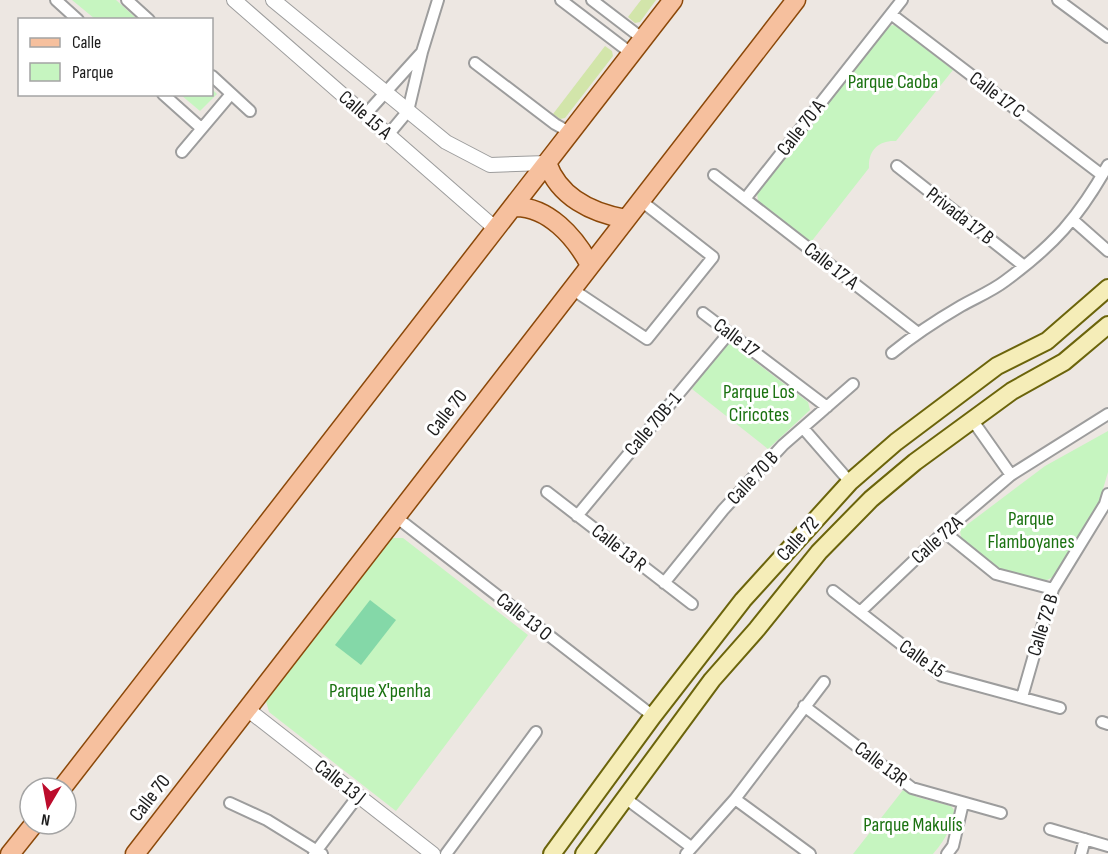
<svg xmlns="http://www.w3.org/2000/svg" width="1108" height="854" font-family="'Sofia Sans Condensed',sans-serif">
	<style>
		.grass { fill: #d2e5aa }
		.park { fill: #c6f5c0 }
		.pitch { fill: #84d8a8 }
		.lines { fill: none; stroke-linecap: round; stroke-linejoin: round }
		.minor-casing { stroke: #9d9d9d; stroke-width: 14 }
		.tertiary-casing { stroke: #9d9d9d; stroke-width: 16 }
		.secondary-casing { stroke: #6b640b; stroke-width: 20 }
		.primary-casing { stroke: #8b4809; stroke-width: 21 }
		.minor { stroke: #fff; stroke-width: 10 }
		.tertiary { stroke: #fff; stroke-width: 14 }
		.secondary { stroke: #f5edb8; stroke-width: 16 }
		.primary { stroke: #f6c09e; stroke-width: 18 }
		.labels { text-anchor: middle; dominant-baseline: central; stroke-width: 6; stroke-linejoin: round; paint-order: stroke }
		.park-label { font-size: 20px; fill: #1b7211; stroke: #fff }
		.street-label { font-size: 20px; fill: #1c1c1c; stroke: #fff }
	</style>
	<rect width="100%" height="100%" fill="#ede7e2"/>
	<path class="grass" d="M641,0h15l-16,22 -5,1 -7,-6z
		M605,46l7,5 1,5 -48,62 -5,1 -7,-5z"/>
	<path class="park" d="M72,0h44l21,19h-42z
		M895,25l58,45 -57,71c-17,-1 -28,9 -27,27l-58,74 -53,-41 -1,-8 130,-167z
		M212,89l5,5 -17,17 -19,-16 31,-1z
		M732,344l76,58 2,8 -42,39 -76,-60 33,-44z
		M1108,431v41l-9,31 -46,74 -8,4 -47,-13 -37,-30 -1,-8 85,-64z
		M392,538h11l125,97 -132,176 -127,-99 -3,-11z
		M903,790l14,7 34,9 3,4c0,15 -11,33 -21,44h-80z"/>
	<path class="pitch" d="M370,600l26,20 -35,45 -26,-20z"/>
	<g class="lines">
		<g class="minor-casing">
			<path id="minor" d="M56,0l22,20
				M127,0l22,20
				M561,0l71,54
				M592,0l51,39
				M1058,0l50,37
				M891,14l211,161
				M475,63l80,61 16,9
				M212,76l38,35
				M163,94l38,34
				M365,115l57,-63
				M388,135l20,-24 14,-59 16,-52
				M182,152l49,-58
				M897,166l127,100
				M714,175l204,158
				M745,199l157,-199
				M1073,220l35,31
				M572,289l75,50 66,-82 -73,-57
				M703,313l124,94
				M892,353c22,-18 45,-33 69,-47 14,-8 31,-15 44,-25 49,-36 74,-64 103,-116
				M973,421l38,54
				M803,428l47,54
				M547,492l145,112
				M577,516l152,-183
				M396,517l257,199
				M944,532l52,42 57,15
				M664,583l59,-73 60,-65 70,-61
				M833,591l109,85 118,32
				M860,612l84,-80 67,-57 97,-61
				M1022,697l31,-108 52,-85 3,-10
				M804,706l108,82 89,25
				M1102,722l6,2
				M625,798l66,49
				M735,799l75,55
				M230,803l37,17 55,34
				M1050,829l58,17
				M314,854l44,-58
				M446,854l90,-122
				M686,854l49,-55 89,-117
				M947,854l6,-8 10,-43
				M1081,854l4,-15"/>
		</g>
		<g class="tertiary-casing">
			<path id="tertiary" d="M234,0l262,229
				M273,0l173,142 44,23 57,-2
				M247,709l186,145"/>
		</g>
		<g class="secondary-casing">
			<path id="secondary" d="M552,854l101,-138 90,-116 107,-118 46,-40 101,-76 50,-25 61,-53
				M584,854l128,-174 45,-51 62,-77 52,-53 44,-37 97,-71 52,-29 44,-37"/>
		</g>
		<g class="primary-casing">
			<path id="primary" d="M547,163c12,34 45,50 79,56
				M514,207c34,-1 61,30 76,58
				M62,788l611,-788
				M10,854l24,-30
				M135,854l661,-854"/>
		</g>
		<use href="#minor" class="minor"/>
		<use href="#tertiary" class="tertiary"/>
		<use href="#secondary" class="secondary"/>
		<use href="#primary" class="primary"/>
	</g>
	<g class="labels">
		<g class="park-label">
			<text x="893" y="82">Parque Caoba</text>
			<text x="759" y="392">Parque Los<tspan x="759" dy="23">Ciricotes</tspan></text>
			<text x="1031" y="519">Parque<tspan x="1031" dy="23">Flamboyanes</tspan></text>
			<text x="380" y="691">Parque X'penha</text>
			<text x="913" y="825">Parque Makulís</text>
		</g>
		<g class="street-label">
			<text transform="translate(997 95) rotate(37)">Calle 17 C</text>
			<text transform="translate(365 115) rotate(41)">Calle 15 A</text>
			<text transform="translate(801 128) rotate(-52)">Calle 70 A</text>
			<text transform="translate(960 216) rotate(38)">Privada 17 B</text>
			<text transform="translate(831 266) rotate(38)">Calle 17 A</text>
			<text transform="translate(736 338) rotate(37)">Calle 17</text>
			<text transform="translate(447 413) rotate(-52)">Calle 70</text>
			<text transform="translate(653 424) rotate(-50)">Calle 70B-1</text>
			<text transform="translate(753 478) rotate(-47)">Calle 70 B</text>
			<text transform="translate(798 539) rotate(-48)">Calle 72</text>
			<text transform="translate(937 540) rotate(-42)">Calle 72A</text>
			<text transform="translate(619 548) rotate(38)">Calle 13 R</text>
			<text transform="translate(524 617) rotate(38)">Calle 13 O</text>
			<text transform="translate(1043 625) rotate(-73)">Calle 72 B</text>
			<text transform="translate(922 659) rotate(35)">Calle 15</text>
			<text transform="translate(881 764) rotate(37)">Calle 13R</text>
			<text transform="translate(340 782) rotate(38)">Calle 13 J</text>
			<text transform="translate(150 798) rotate(-52)">Calle 70</text>
		</g>
	</g>
	<rect x="18" y="18" width="195" height="78" fill="#ffffff" stroke="#a4a4a4" stroke-width="1.5"/>
	<rect x="30" y="38" width="30" height="9" fill="#f6c09e" stroke="#a4a4a4" stroke-width="1.5"/>
	<text x="72" y="48" font-size="18" fill="#1c1c1c">Calle</text>
	<rect x="30" y="63" width="30" height="18" fill="#c6f5c0" stroke="#a4a4a4" stroke-width="1.5"/>
	<text x="72" y="78" font-size="18" fill="#1c1c1c">Parque</text>
	<g transform="translate(48 806) rotate(190)"><circle r="28" fill="#ffffff" stroke="#a4a4a4" stroke-width="1.5"/>
	<path d="M0-4.5L10 22L0 15L-10 22Z" fill="#bc0c2c"/>
	<text y="-9" font-size="16" font-weight="bold" text-anchor="middle" fill="#1c1c1c">N</text>
	</g>
</svg>
